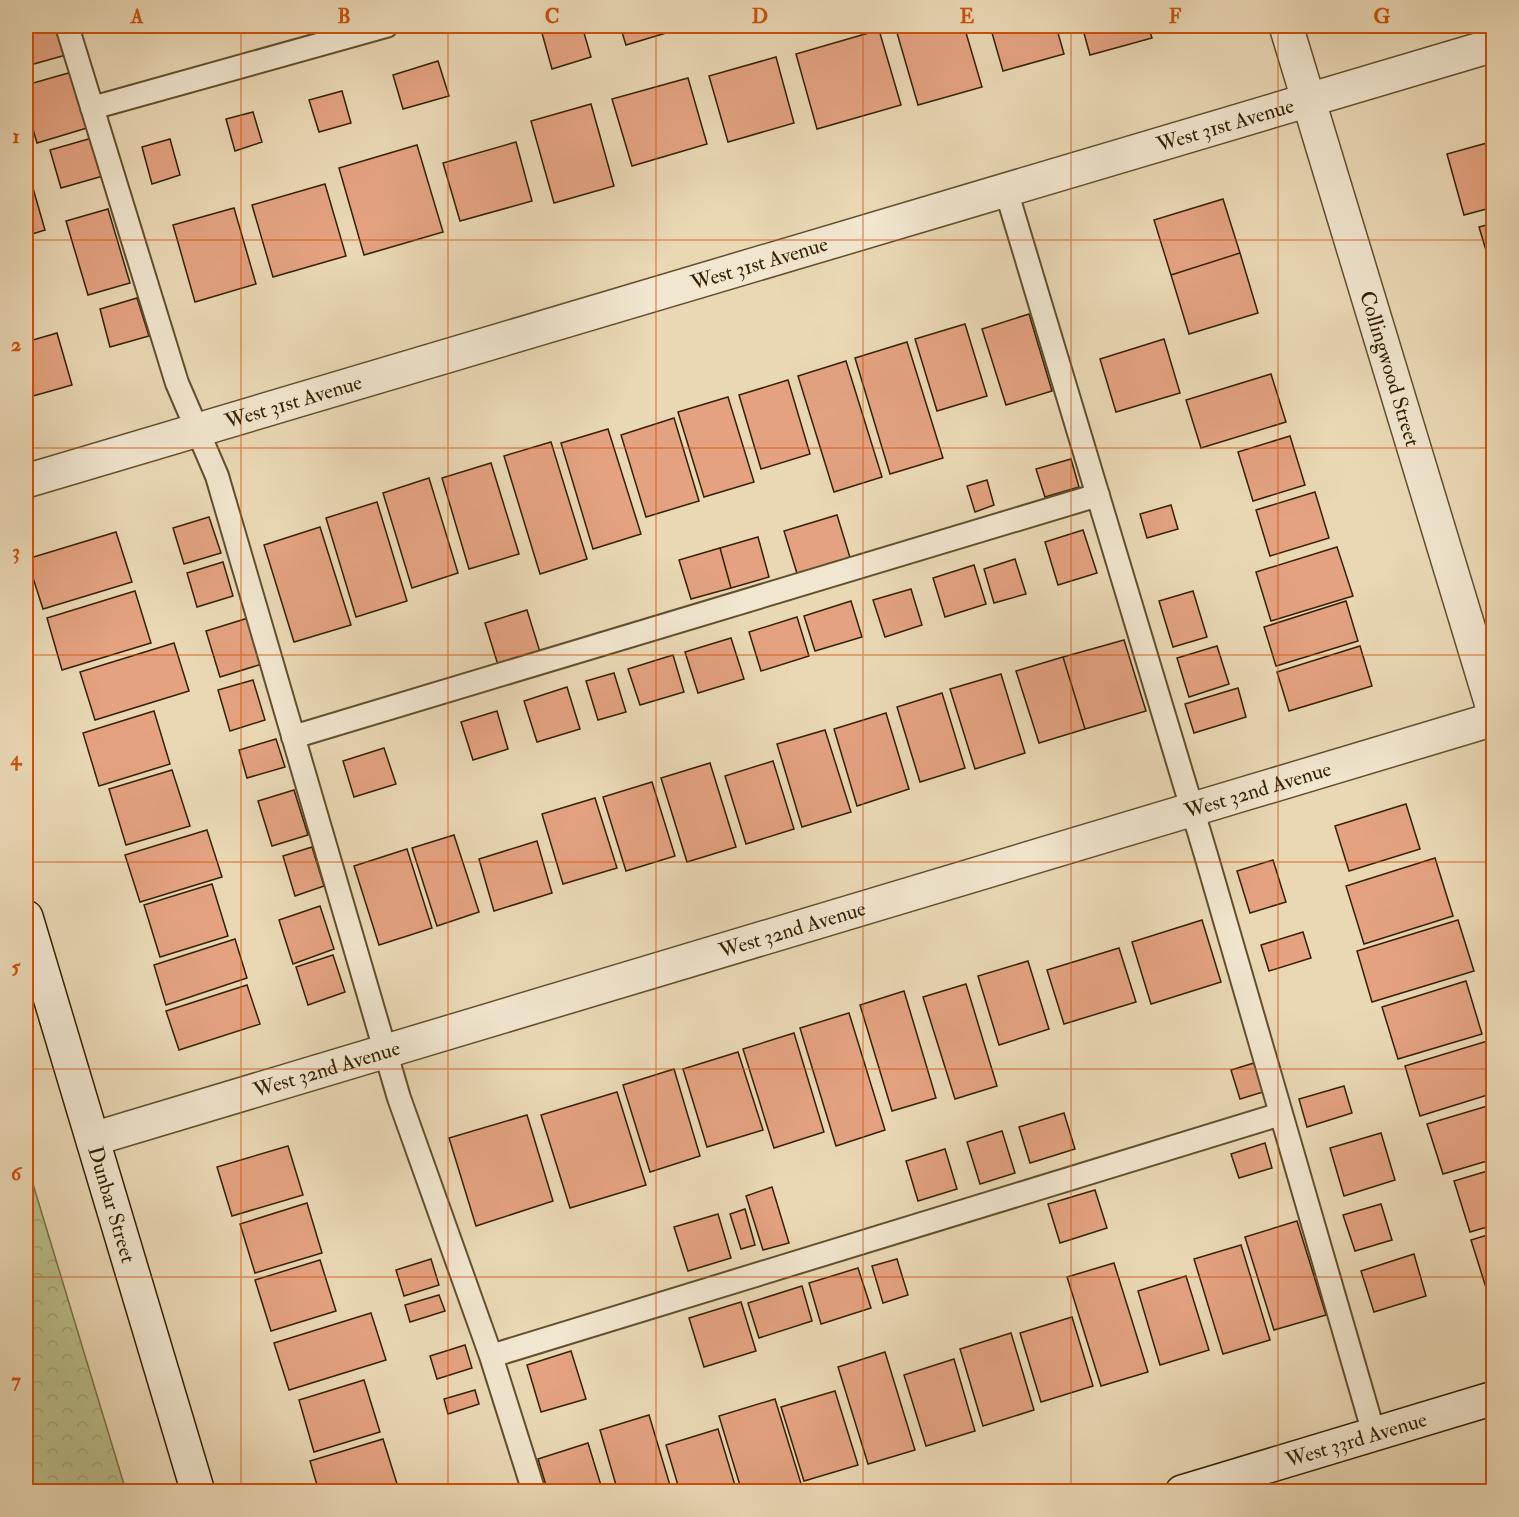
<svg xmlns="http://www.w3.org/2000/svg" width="1519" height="1517" font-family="'IM FELL Double Pica',serif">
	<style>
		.forest { fill: url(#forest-crowns); stroke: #787046; stroke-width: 1.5 }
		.building { fill: #e4a281; stroke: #352100; stroke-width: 1.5 }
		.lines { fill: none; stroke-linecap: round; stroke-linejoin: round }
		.lane-casing { stroke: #624f2d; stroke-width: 26 }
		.street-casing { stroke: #624f2d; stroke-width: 36 }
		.secondary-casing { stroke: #352100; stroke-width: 36 }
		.lane { stroke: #f1e6cf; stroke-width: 22 }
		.street { stroke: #f1e6cf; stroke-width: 33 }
		.secondary { stroke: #f1e6cf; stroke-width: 33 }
		.grid { fill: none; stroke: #cd510a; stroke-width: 1.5; stroke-opacity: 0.55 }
		.labels { text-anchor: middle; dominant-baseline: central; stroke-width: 4.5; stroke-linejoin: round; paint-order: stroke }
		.street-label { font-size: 21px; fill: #352100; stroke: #f1e6cf }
		.neatline { fill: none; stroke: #cd510a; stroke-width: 2 }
		.grid-label { font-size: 20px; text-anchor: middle; font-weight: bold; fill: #cd510a }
	</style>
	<defs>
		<pattern id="forest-crowns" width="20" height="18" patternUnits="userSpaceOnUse" patternTransform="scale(1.5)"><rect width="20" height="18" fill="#babe8b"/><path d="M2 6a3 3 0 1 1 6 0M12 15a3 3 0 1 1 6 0" fill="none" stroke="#a0a376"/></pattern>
	</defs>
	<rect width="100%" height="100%" fill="#ead8b5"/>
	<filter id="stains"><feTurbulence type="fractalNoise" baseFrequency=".00333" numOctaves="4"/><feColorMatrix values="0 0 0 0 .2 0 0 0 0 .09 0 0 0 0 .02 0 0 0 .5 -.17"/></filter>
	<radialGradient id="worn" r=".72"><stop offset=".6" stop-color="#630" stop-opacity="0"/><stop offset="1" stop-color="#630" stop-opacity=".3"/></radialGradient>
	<path class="forest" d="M26,1161l100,330h-100z"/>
	<path class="building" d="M41,26h16l9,29 -36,10 -4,-17v-18z
		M540,26h42l9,31 -39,12z
		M620,26h54l2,4 -50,15z
		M895,26h69l18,61 -64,18z
		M990,26h66l8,28 -61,17z
		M1082,26h66l4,12 -62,17z
		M879,30l22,75 -84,24 -21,-75z
		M776,57l18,66 -66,19 -19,-66z
		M438,61l11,35 -46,13 -10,-34z
		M72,72l15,56 -50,15 -11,-38v-20z
		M688,78l19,66 -75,22 -20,-67z
		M342,91l9,32 -32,9 -10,-32z
		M591,104l23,82 -60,17 -23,-82z
		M253,112l9,30 -27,9 -9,-32z
		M92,138l11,38 -42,12 -11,-38z
		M170,139l10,36 -28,9 -10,-37z
		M1494,141v66l-30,8 -17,-61z
		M516,142l16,59 -72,20 -17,-58z
		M417,145l26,87 -79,23 -25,-87z
		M26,164l19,66 -19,6z
		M325,184l21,72 -73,21 -21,-72z
		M1223,199l17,54 -69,22 -17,-55z
		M234,208l22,76 -61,18 -22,-77z
		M108,209l22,74 -42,12 -22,-74z
		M1494,223v54l-15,-50z
		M1240,253l18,60 -69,21 -18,-59z
		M137,298l12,38 -39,11 -10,-38z
		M1029,314l23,77 -46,14 -24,-76z
		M965,324l22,72 -50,15 -22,-72z
		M57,333l15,52 -46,13v-56z
		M1164,339l16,54 -64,19 -16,-53z
		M907,342l36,116 -53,16 -35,-116z
		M846,361l36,116 -48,15 -36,-116z
		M1271,374l15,48 -85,26 -15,-48z
		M788,380l22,74 -49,15 -22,-74z
		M728,397l26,85 -50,15 -26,-85z
		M674,418l25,83 -53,16 -25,-82z
		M608,429l33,105 -48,15 -32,-106z
		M1290,436l15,49 -52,16 -15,-49z
		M551,442l36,117 -47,15 -36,-118z
		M1071,459l8,28 -34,10 -9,-28z
		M491,463l28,91 -50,15 -27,-91z
		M429,478l29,95 -46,15 -29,-95z
		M987,480l7,25 -19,7 -8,-26z
		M1315,492l14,46 -59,18 -14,-46z
		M377,502l30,99 -51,16 -30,-99z
		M1171,505l7,24 -31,9 -7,-24z
		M837,515l15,49 -53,16 -15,-49z
		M209,517l12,36 -37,11 -11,-36z
		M320,527l31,98 -57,17 -30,-97z
		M1083,530l14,43 -39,12 -13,-43z
		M116,532l16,50 -89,27 -16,-50z
		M758,537l11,40 -38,11 -11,-40z
		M1337,547l16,49 -82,25 -15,-49z
		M720,548l11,40 -40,11 -12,-39z
		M1015,559l11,35 -32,9 -10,-34z
		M223,562l10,34 -36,11 -10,-34z
		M974,565l12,39 -41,13 -12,-39z
		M911,589l11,36 -37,12 -12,-37z
		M135,591l16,52 -89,27 -15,-52z
		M1193,591l14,46 -34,10 -14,-46z
		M851,601l11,36 -47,14 -11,-35z
		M1346,601l12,40 -82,25 -12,-39z
		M527,610l13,42 -42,13 -13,-42z
		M797,617l12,39 -48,15 -12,-39z
		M248,618l14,46 -42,13 -14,-46z
		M731,638l13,41 -46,14 -13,-41z
		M1124,640l22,71 -61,18 -22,-72z
		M174,643l15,48 -94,29 -15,-48z
		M1217,646l12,38 -40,13 -12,-39z
		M1360,646l12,40 -83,25 -12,-39z
		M673,655l11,37 -44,13 -12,-36z
		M1063,657l22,72 -46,14 -23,-72z
		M614,673l12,39 -28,8 -12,-39z
		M1001,674l24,79 -50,16 -25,-80z
		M253,680l12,40 -35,11 -12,-41z
		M567,687l13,42 -43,13 -13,-41z
		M1238,688l8,29 -52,16 -9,-29z
		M942,693l23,75 -45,14 -23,-75z
		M154,711l16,53 -71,22 -16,-53z
		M497,711l11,38 -35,11 -12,-38z
		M886,713l23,76 -52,17 -23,-77z
		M825,730l26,82 -49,15 -25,-83z
		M276,739l9,28 -38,11 -8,-28z
		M384,748l12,36 -42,13 -11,-36z
		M773,761l21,68 -48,15 -21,-68z
		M710,763l26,84 -49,15 -26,-84z
		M172,770l18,56 -64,19 -17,-56z
		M652,782l23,74 -49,15 -23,-74z
		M294,790l14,45 -36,11 -14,-45z
		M595,798l22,70 -54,16 -21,-70z
		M1406,804l14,45 -71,22 -14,-45z
		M207,830l15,47 -82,25 -15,-47z
		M454,835l25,77 -42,14 -25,-78z
		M537,841l15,52 -58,18 -15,-52z
		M312,847l12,39 -29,10 -12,-40z
		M407,849l25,79 -53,17 -25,-79z
		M1435,858l18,58 -89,28 -18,-58z
		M1273,860l13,42 -36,11 -13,-42z
		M212,884l16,52 -68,21 -16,-52z
		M320,906l14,43 -41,15 -14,-44z
		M1202,920l19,62 -70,22 -19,-62z
		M1458,920l16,51 -102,31 -15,-51z
		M1303,932l8,26 -42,13 -8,-26z
		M235,939l12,39 -81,27 -12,-40z
		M1119,948l17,54 -72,22 -17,-54z
		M333,955l12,37 -37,13 -12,-38z
		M1028,961l21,68 -50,16 -21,-69z
		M1466,981l16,53 -84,25 -16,-52z
		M966,984l31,102 -42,13 -32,-102z
		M247,985l13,39 -81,26 -13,-39z
		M904,991l32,107 -44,13 -32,-106z
		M849,1013l36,117 -49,16 -36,-118z
		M794,1033l30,99 -50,16 -31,-99z
		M1494,1039v54l-74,23 -15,-50z
		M738,1052l25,78 -56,17 -24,-78z
		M1254,1063l9,29 -23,7 -9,-29z
		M674,1069l26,87 -50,16 -27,-87z
		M1344,1086l8,27 -45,14 -8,-28z
		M617,1092l29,93 -76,23 -29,-93z
		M1494,1104v55l-51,15 -16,-50z
		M1064,1113l11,36 -45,14 -11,-36z
		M527,1115l26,86 -77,25 -27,-88z
		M1002,1131l13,42 -35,11 -13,-42z
		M1381,1133l14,47 -51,16 -14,-48z
		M1265,1143l7,25 -33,10 -8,-24z
		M288,1146l15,49 -71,21 -15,-49z
		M945,1149l12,40 -39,12 -12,-40z
		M1494,1169v56l-24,7 -16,-51z
		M772,1187l17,56 -26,7 -17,-54z
		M1095,1190l12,38 -47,15 -12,-39z
		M307,1203l15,50 -67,20 -15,-49z
		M1381,1204l11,36 -37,11 -12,-36z
		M745,1209l10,36 -14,4 -11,-35z
		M718,1214l13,44 -43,13 -14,-44z
		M1297,1221l29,94 -52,15 -29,-93z
		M1494,1233v77h-1l-22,-70z
		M1241,1245l29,95 -47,14 -29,-95z
		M1414,1254l12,42 -52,16 -13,-41z
		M431,1259l8,26 -35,11 -8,-26z
		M897,1259l11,36 -25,8 -11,-37z
		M320,1260l16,51 -65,20 -16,-51z
		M1114,1263l34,109 -47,14 -34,-109z
		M858,1268l13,40 -50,16 -12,-41z
		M1186,1276l23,74 -49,15 -22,-74z
		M802,1286l10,35 -53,17 -11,-35z
		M439,1295l6,16 -35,11 -5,-17z
		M741,1302l15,49 -52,16 -15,-49z
		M371,1313l15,47 -97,30 -15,-47z
		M1072,1317l21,69 -52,16 -21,-69z
		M1011,1333l23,77 -51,16 -23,-77z
		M465,1345l7,23 -35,11 -7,-23z
		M571,1351l15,48 -45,13 -14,-47z
		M885,1352l30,98 -47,14 -30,-97z
		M954,1359l21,72 -49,15 -22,-71z
		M364,1380l16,52 -66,20 -15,-52z
		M475,1390l4,14 -31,10 -4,-15z
		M835,1391l23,74 -54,16 -23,-74z
		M775,1399l28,91 -4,2h-57l-23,-76z
		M649,1415l23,77h-54l-18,-62z
		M718,1429l19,63h-57l-14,-47z
		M383,1439l15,48 -16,5h-63l-9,-31z
		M588,1443l15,49h-55l-10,-33z"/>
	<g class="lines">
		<g class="lane-casing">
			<path id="lane" d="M67,26l110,357 40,93 182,622 92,258 43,136
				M92,108l294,-82
				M1006,190l200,665 168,579
				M293,737l805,-242
				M491,1356l790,-242"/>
		</g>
		<g class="street-casing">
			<g id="street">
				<path id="s1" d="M1286,26l208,686"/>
				<path id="s2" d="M26,481l1468,-436"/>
				<path id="s3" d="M93,1139l1401,-420"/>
			</g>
		</g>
		<g class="secondary-casing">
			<g id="secondary">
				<path id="s4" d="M26,917l172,575"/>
				<path id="s5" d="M1182,1492l312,-94"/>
			</g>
		</g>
		<use href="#lane" class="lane"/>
		<use href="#street" class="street"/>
		<use href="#secondary" class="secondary"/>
	</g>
	<path class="grid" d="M241,26v1466M448,26v1466M656,26v1466M863,26v1466M1071,26v1466M1278,26v1466M26,240h1468M26,448h1468M26,655h1468M26,862h1468M26,1069h1468M26,1277h1468"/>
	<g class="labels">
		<g class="street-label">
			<text stroke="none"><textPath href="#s2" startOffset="1251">West 31st Avenue</textPath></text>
			<text stroke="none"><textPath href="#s2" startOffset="765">West 31st Avenue</textPath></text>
			<text stroke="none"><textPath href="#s1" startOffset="358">Collingwood Street</textPath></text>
			<text stroke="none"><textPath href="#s2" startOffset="279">West 31st Avenue</textPath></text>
			<text stroke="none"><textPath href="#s3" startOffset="1216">West 32nd Avenue</textPath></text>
			<text stroke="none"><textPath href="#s3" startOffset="730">West 32nd Avenue</textPath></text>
			<text stroke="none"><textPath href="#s3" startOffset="244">West 32nd Avenue</textPath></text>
			<text stroke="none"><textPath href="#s4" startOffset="300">Dunbar Street</textPath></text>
			<text stroke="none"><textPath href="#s5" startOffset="182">West 33rd Avenue</textPath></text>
		</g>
	</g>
	<rect width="1519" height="1517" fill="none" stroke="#ead8b5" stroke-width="66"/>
	<rect x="33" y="33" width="1453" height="1451" class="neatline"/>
	<g class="grid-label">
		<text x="137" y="23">A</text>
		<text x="344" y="23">B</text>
		<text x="552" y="23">C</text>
		<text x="760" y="23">D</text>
		<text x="967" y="23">E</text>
		<text x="1175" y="23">F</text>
		<text x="1382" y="23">G</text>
		<text x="16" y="143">1</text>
		<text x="16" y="351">2</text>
		<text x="16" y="558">3</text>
		<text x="16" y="765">4</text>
		<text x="16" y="973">5</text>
		<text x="16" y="1180">6</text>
		<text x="16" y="1387">7</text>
	</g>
	<rect width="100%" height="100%" filter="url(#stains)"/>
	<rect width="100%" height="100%" fill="url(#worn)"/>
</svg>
